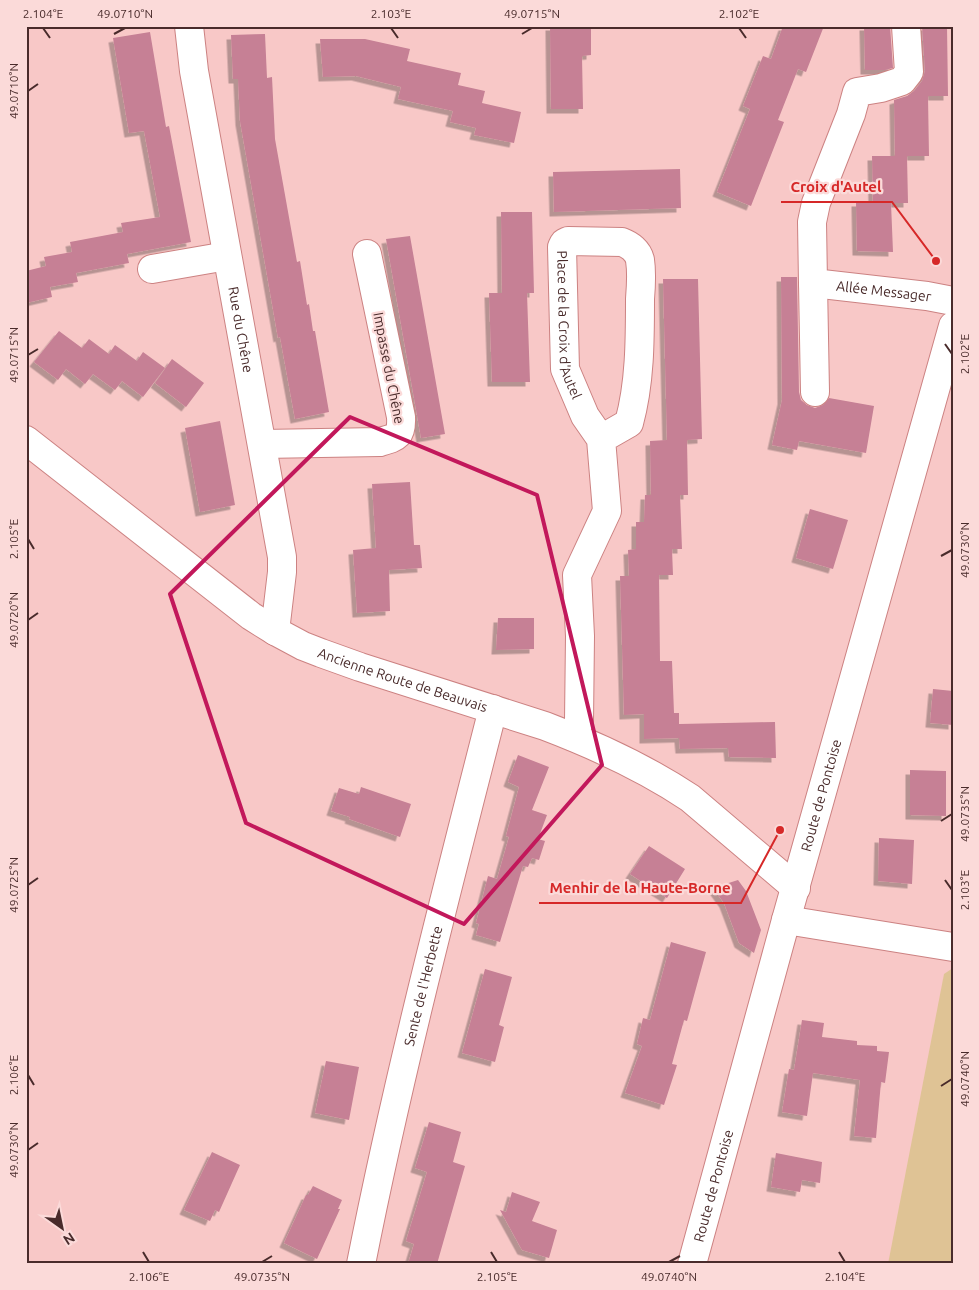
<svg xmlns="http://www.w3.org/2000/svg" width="979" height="1290" font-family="Ubuntu,sans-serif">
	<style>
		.green { fill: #dfc395 }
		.building { fill: #c68095; filter: url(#shadow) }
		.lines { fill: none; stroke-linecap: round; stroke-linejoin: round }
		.minor-casing { stroke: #cc8282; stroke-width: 30 }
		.minor { stroke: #fff; stroke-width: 28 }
		.marked { fill: none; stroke: #c2185b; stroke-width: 4; stroke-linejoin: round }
		.ticks { fill: none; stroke: #492b2b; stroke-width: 2 }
		.labels { text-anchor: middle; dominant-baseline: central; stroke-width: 4.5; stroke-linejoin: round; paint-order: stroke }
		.street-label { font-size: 14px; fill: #492b2b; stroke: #fbdad9 }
		.leader { fill: none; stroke: #d62828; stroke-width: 2 }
		.callout-dot { fill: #d62828; stroke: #fbdad9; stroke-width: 2 }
		.callout-label { font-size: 15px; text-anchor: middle; font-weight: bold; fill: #d62828; stroke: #fbdad9; stroke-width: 4.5; stroke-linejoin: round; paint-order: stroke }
		.neatline { fill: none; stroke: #492b2b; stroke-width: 2 }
		.ticks-label { font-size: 12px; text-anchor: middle; fill: #492b2b }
	</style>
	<defs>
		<filter id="shadow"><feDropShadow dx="-4.5" dy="4.5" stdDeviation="0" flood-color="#0004"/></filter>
	</defs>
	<rect width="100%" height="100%" fill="#f8c8c7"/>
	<path class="green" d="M953,968v296h-65l56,-290z"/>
	<path class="building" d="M550,26h41v29l-9,1 1,53h-32z
		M783,26h41l-18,46 -8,-3 -20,51 6,2 -33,84 -34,-14 33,-83 -7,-3 20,-50 8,3z
		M864,26h26l3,42 -8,2h-20z
		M922,26h25l1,70h-20l1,60h-34l-1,-56 13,-4 7,-5 8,-10 3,-10z
		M150,32l16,95 3,-1 22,116 -64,12 2,9 -53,10 2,9 -28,5 2,10 -26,6v-32l20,-5 -2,-9 28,-5 -2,-10 53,-10 -2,-9 39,-6 -16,-86 -15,2 -16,-95z
		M265,34l2,44 5,-1 3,62 22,123 3,-1 7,44 2,-1 4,27h2l14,81 -34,7 -15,-82 -2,1 -38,-217 -2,-42h-5l-2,-44z
		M320,39h45l45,10 -3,12 54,12 -3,12 27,6 -3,12 39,9 -7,31 -40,-8 2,-7 -26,-6 3,-11 -55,-12 3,-12 -45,-11 -33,1z
		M872,156h35l1,47h-17l2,49 -36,-1 -1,-49h26h-9z
		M680,169l1,39 -127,4 -1,-40z
		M501,212h31l2,81h-7l3,89h-38l-3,-89h13z
		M410,236l35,198 -24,4 -35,-199z
		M781,277h16l2,115 2,8 6,5 8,3 8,-3 6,-7 45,8 -8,47 -67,-12 -2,9 -25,-5 10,-45z
		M663,279h35l4,160 -15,1 1,55h-8l2,54h-10l1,26h-14l1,86h12l2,52h5v11l96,-2 1,36 -47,-1 -1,-9 -48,1 -1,-11 -35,1v-25l-20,1 -4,-139h9l-1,-26 8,-1v-27h8l1,-27h6l-1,-54 17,-1z
		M59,331l23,17 7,-9 20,15 6,-9 22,16 6,-9 22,16 -22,29 -21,-16 -7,9 -22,-16 -8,10 -19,-15 -8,11 -24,-18z
		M172,359l32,24 -18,24 -31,-24z
		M220,421l15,84 -35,7 -15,-84z
		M410,482l4,63h6l2,23 -33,2 1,41 -33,2 -4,-63 23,-2 -4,-64z
		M810,509l38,11 -15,49 -37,-11z
		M498,618h36v31l-38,1z
		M933,689l20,2v34l-23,-2z
		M518,755l31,12 -17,43 15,5 -9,24 7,2 -6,19 -7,-2 -4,9 -5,-1 -23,76 -24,-7 3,-11 -3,-1 12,-47 9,3 12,-42 -3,-1 13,-49 -11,-5z
		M910,770l36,1v45l-36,-1z
		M361,787l50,17 -11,33 -51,-18 1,-2 -19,-6 8,-23 20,6z
		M879,838l35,2 -2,44 -34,-3z
		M649,846l36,23 -18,29 -37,-24z
		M738,880l8,11 15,39 -7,23 -15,-10 -15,-40 -11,-15z
		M671,942l35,10 -19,69 -3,-1 -12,44 5,1 -13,40 -39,-12 17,-47 -5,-2 6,-26 7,2z
		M485,969l27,8 -13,48 5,2 -9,35 -33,-9z
		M802,1020l22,3 -2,14 35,4v4l20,1v5l12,1 -4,31 -4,-1 -5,56 -22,-2 6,-56 -47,-7 -6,43 -25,-4 7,-43 5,1z
		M326,1061l33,6 -10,53 -34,-7z
		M429,1122l32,10 -8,30 12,4 -28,98h-29l6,-20 -8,-3 21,-69 -12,-4z
		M212,1152l28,13 -21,47 -4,-2 -5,11 -26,-11z
		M776,1153l46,9 -2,21 -18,-3 -2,12 -29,-5z
		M313,1186l29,14 -4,9h2l-23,50 -33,-16 22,-48h2z
		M512,1192l28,10 -8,19 25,9 -8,28 -27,-8 -22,-40 6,2z"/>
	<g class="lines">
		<g class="minor-casing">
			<g id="minor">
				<path id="s1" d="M189,26l5,45 88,486v15l-7,59"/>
				<path id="s2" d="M906,26l3,46 -7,9 -21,7 -24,4 -6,22 -35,89 -4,19 1,61 114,13 26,5"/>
				<path d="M152,269l75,-13"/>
				<path d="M813,283l2,109"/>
				<path id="s3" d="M26,440l225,176 24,15 28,15 18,7 39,14 185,59c50,19 100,42 145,72l106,90"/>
				<path d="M262,444l118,-2c17,-5 22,-6 21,-25l-34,-163"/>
				<path id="s4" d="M574,737l5,-16 1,-85 -3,-61 30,-64 -6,-72 28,-16c11,-40 11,-83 11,-124 1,-12 2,-26 0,-39 -2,-9 -10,-15 -18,-18l-54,-1 -4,2 -2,4 3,122 20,47 16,23"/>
				<path d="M786,920l167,27"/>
				<path id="s5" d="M361,1264c37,-187 85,-371 132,-555"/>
				<path id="s6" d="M692,1264l94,-344 167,-594"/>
			</g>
		</g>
		<use href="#minor" class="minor"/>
	</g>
	<path class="marked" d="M350,417l187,78 65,270 -138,159 -218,-101 -76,-229z"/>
	<path class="ticks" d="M43,28l7,10M391,28l7,10M739,28l7,10M114,34l11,-6M522,34l10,-6M28,91l10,-7M945,344l7,10M28,355l10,-6M28,539l6,10M941,556l11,-6M28,620l10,-7M941,821l11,-7M945,880l7,10M28,885l10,-7M28,1075l6,10M941,1086l11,-7M28,1150l10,-7M143,1252l6,10M491,1252l6,10M839,1252l6,10M262,1262l10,-6M669,1262l11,-6"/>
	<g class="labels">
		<g class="street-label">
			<text stroke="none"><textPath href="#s2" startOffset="374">Allée Messager</textPath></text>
			<text stroke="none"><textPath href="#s4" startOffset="670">Place de la Croix d'Autel</textPath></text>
			<text stroke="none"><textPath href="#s1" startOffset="308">Rue du Chêne</textPath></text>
			<text transform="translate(389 368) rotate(79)">Impasse du Chêne</text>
			<text stroke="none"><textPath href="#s3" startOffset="451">Ancienne Route de Beauvais</textPath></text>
			<text stroke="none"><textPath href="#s6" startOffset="486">Route de Pontoise</textPath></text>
			<text stroke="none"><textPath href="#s5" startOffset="285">Sente de l'Herbette</textPath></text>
			<text stroke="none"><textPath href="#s6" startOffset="81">Route de Pontoise</textPath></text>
		</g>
	</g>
	<path class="leader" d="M936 261L892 202H781M780 830L741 903H539"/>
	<g class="callout-dot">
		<circle cx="936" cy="261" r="5"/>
		<circle cx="780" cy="830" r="5"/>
	</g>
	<g class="callout-label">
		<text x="836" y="192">Croix d'Autel</text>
		<text x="640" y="893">Menhir de la Haute-Borne</text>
	</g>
	<rect width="979" height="1290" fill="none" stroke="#fbdad9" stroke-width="55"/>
	<g transform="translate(62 1228) rotate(147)" stroke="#fbdad9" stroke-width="4" paint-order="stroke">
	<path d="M0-4L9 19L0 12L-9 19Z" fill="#492b2b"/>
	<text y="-8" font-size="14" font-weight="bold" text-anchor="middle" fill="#492b2b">N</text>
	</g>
	<rect x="28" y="28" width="924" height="1234" class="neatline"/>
	<g class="ticks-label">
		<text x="43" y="18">2.104°E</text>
		<text x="125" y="18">49.0710°N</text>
		<text x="391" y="18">2.103°E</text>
		<text x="532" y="18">49.0715°N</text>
		<text x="739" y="18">2.102°E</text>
		<text transform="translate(14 91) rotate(-90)" y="4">49.0710°N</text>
		<text transform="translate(965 354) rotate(-90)" y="4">2.102°E</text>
		<text transform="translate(14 355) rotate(-90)" y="4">49.0715°N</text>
		<text transform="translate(14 539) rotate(-90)" y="4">2.105°E</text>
		<text transform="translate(965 550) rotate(-90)" y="4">49.0730°N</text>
		<text transform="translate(14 620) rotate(-90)" y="4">49.0720°N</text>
		<text transform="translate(965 814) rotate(-90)" y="4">49.0735°N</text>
		<text transform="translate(14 885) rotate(-90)" y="4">49.0725°N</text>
		<text transform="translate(965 890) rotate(-90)" y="4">2.103°E</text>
		<text transform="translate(14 1075) rotate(-90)" y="4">2.106°E</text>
		<text transform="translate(965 1079) rotate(-90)" y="4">49.0740°N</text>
		<text transform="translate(14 1150) rotate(-90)" y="4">49.0730°N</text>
		<text x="149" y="1281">2.106°E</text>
		<text x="262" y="1281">49.0735°N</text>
		<text x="497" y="1281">2.105°E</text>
		<text x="669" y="1281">49.0740°N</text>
		<text x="845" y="1281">2.104°E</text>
	</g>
</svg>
